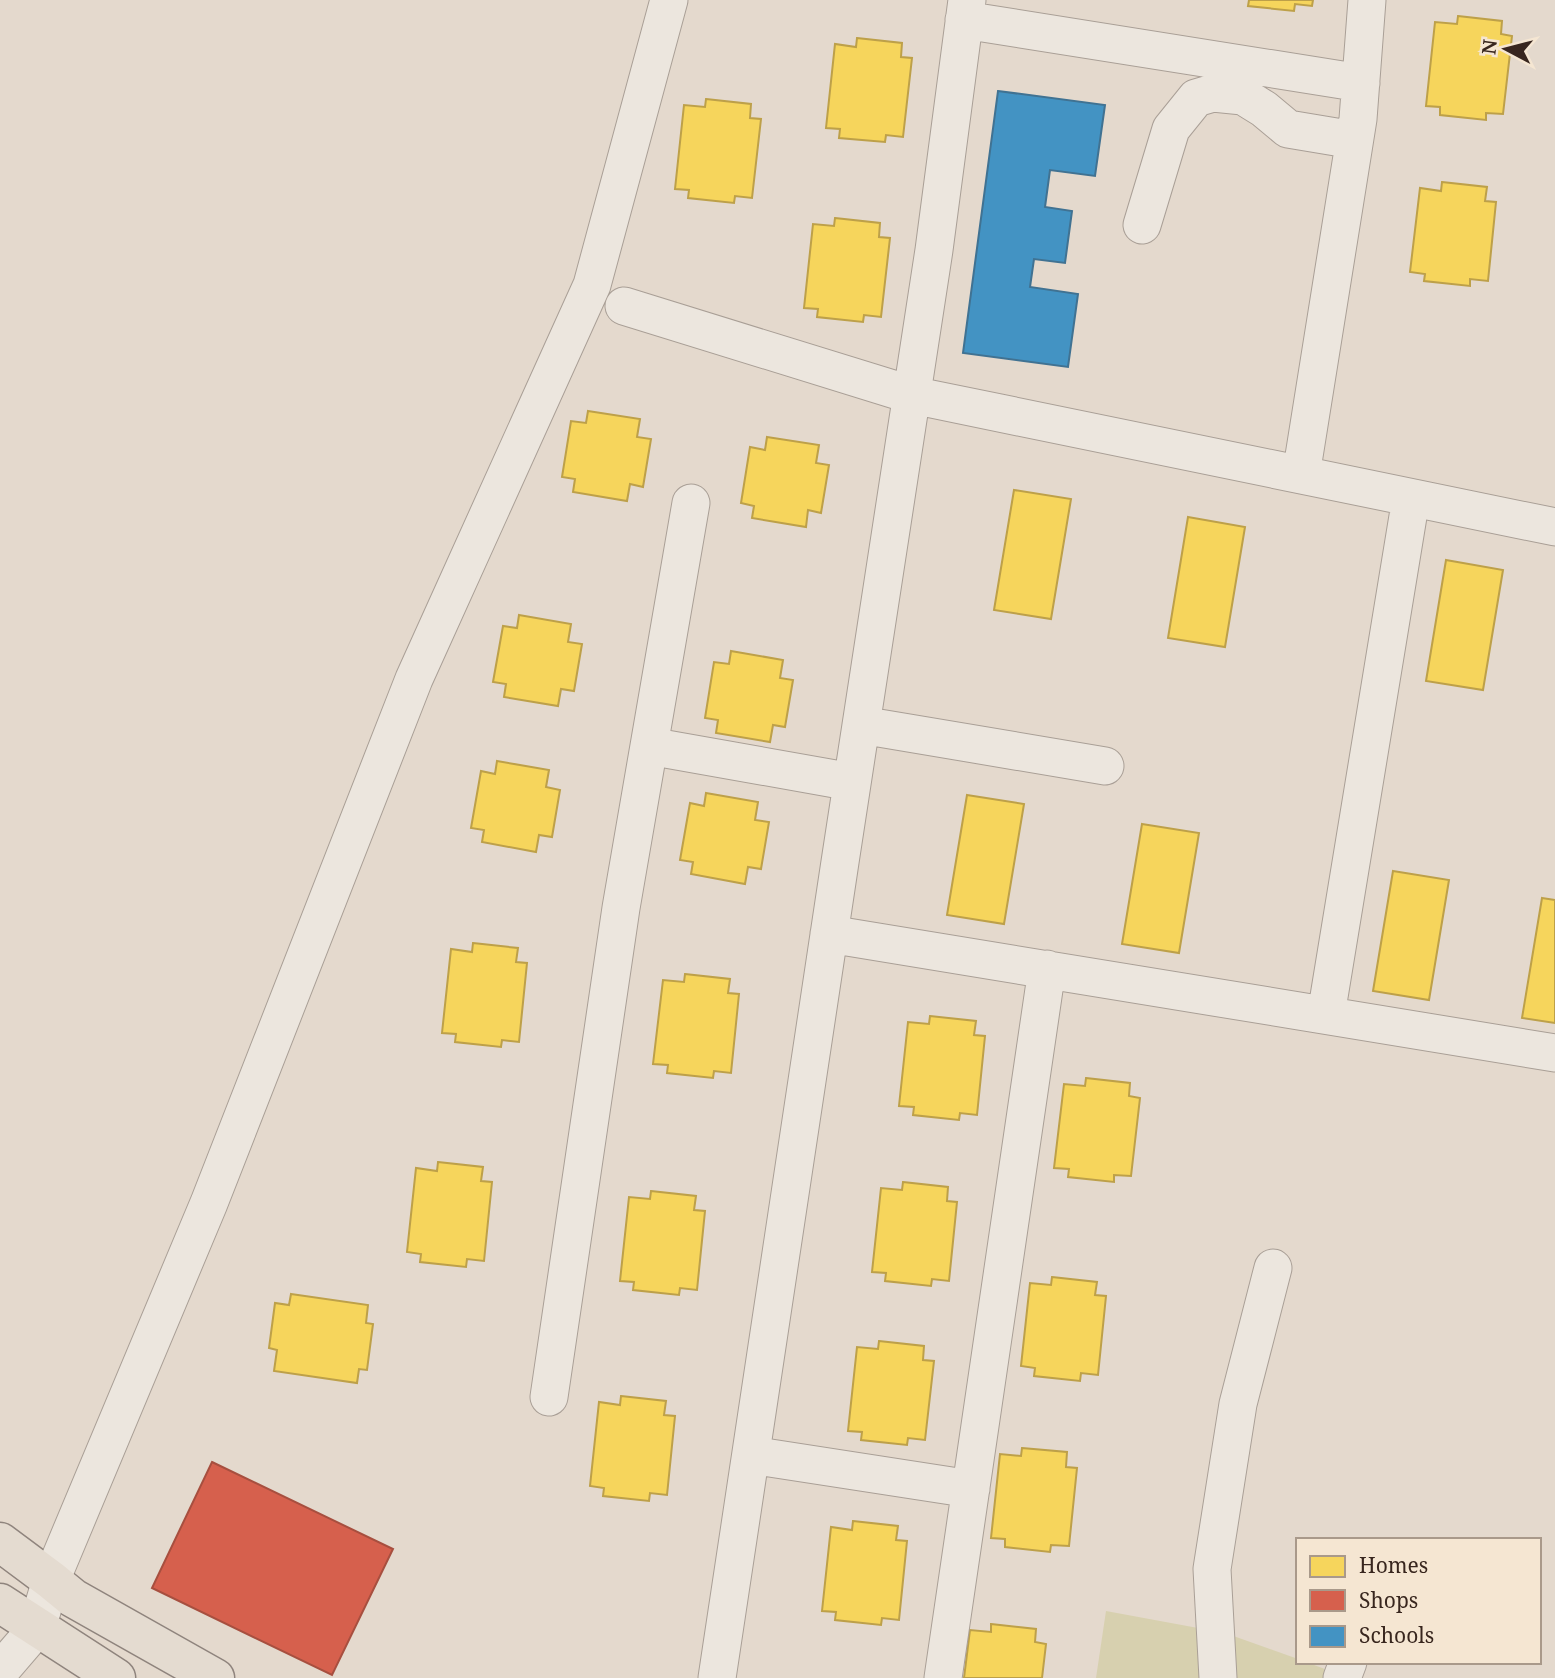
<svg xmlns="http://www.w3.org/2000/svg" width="1555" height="1678" font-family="'Noto Serif',serif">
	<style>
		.green { fill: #d7d0af }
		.homes { fill: #f6d55c; stroke: #bda049; stroke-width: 2 }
		.shops { fill: #d6604d; stroke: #a74f3f; stroke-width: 2 }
		.schools { fill: #4393c3; stroke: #407292; stroke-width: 2 }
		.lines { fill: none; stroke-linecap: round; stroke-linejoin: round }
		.minor-casing { stroke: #a99f96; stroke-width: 39 }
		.major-casing { stroke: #8f847d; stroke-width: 41 }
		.minor { stroke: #ece6de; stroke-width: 37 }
		.major { stroke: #e4dbd0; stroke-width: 38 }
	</style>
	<rect width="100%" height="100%" fill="#e4d9cd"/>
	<path class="green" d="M1106,1611l119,22 73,26v3h8l43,16h-253z"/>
	<path class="homes" d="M1249,0h64l-1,6 -17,-2 -1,7 -46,-5z
		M1458,16l44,5 -1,13 11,2 -9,78 -17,-1v7l-46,-5v-8l-14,-1 9,-84 22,2z
		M857,38l45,5 -1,14 11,1 -9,79 -17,-2 -1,7 -46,-4 1,-9 -14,-1 9,-84 21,3z
		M706,99l45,5 -1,14 11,1 -9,79 -17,-2 -1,7 -46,-5 1,-8 -14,-1 9,-84 21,2z
		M1442,182l45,5 -2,14 11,1 -8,79 -18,-2v7l-46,-5 1,-7 -15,-2 10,-84 21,3z
		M835,218l45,5 -1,14 11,1 -9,79 -17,-2 -1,7 -46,-5 1,-8 -14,-1 9,-84 21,2z
		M588,411l52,8 -3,18 14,2 -8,48 -13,-3 -3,17 -54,-9 2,-13 -13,-2 9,-56 15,2z
		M767,437l52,8 -3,18 13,2 -8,48 -13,-3 -2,17 -54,-9 2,-12 -13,-3 9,-56 15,3z
		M1014,490l57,9 -20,120 -57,-9z
		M1188,517l57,10 -20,120 -57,-9z
		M1446,560l57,10 -20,120 -57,-9z
		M519,615l52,9 -3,18 14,2 -8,47 -13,-2 -3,17 -54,-9 2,-13 -13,-2 10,-56 14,2z
		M731,651l52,9 -3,18 13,2 -8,47 -12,-2 -3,17 -54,-9 2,-13 -13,-2 9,-56 15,2z
		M497,761l52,9 -3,17 14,3 -8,47 -13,-2 -3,17 -54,-10 2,-12 -13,-2 10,-57 14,3z
		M706,793l52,9 -3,18 14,2 -8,47 -13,-2 -3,17 -54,-10 2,-12 -13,-2 10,-57 14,3z
		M967,795l57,9 -20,120 -57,-9z
		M1142,824l57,9 -20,120 -57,-9z
		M1393,871l56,9 -20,120 -56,-9z
		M1542,898l13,2v123l-33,-5z
		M473,943l45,5 -2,14 11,1 -8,79 -17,-2 -1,7 -46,-5 1,-8 -14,-1 9,-84 21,3z
		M685,974l45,5 -2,14 11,1 -8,79 -17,-2 -1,7 -46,-5 1,-8 -15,-1 10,-84 21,2z
		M930,1016l46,5 -2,14 11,1 -8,79 -17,-2 -1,7 -46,-5 1,-8 -15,-1 9,-84 21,2z
		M1086,1078l44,5 -1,13 11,2 -9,78 -17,-1v7l-46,-5 1,-8 -15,-1 10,-84 21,2z
		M438,1162l45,5 -2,14 11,1 -8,79 -17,-2 -1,8 -46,-5 1,-8 -14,-2 9,-84 21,3z
		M903,1182l45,5 -1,14 10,1 -8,79 -17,-2 -1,7 -46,-5 1,-8 -14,-1 9,-84 21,2z
		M651,1191l45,5 -2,14 11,1 -8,79 -17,-2 -1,7 -46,-5 1,-8 -14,-1 9,-84 21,2z
		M1052,1277l45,5 -2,13 11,1 -8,79 -17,-2 -1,8 -46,-5 1,-8 -14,-2 9,-83 21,2z
		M291,1294l77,11 -2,18 7,1 -6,46 -8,-1 -2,14 -83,-12 3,-21 -8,-2 6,-45 14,2z
		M879,1341l45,5 -1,14 11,1 -9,79 -17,-2 -1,7 -46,-5 1,-8 -14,-1 9,-84 21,2z
		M621,1396l45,5 -2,14 11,1 -8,79 -17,-2 -1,8 -46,-5 1,-8 -14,-2 9,-84 21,3z
		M1022,1448l45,4 -1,15 11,1 -8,78 -18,-1 -1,7 -45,-5v-8l-14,-1 9,-84 21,2z
		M853,1521l45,5 -2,14 11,1 -8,79 -17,-2 -1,7 -46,-5 1,-8 -14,-1 9,-84 21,3z
		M991,1624l45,5 -1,13 11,2 -4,34h-78l6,-48 21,2z"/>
	<path class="shops" d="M212,1462l181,87 -61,126 -180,-87z"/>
	<path class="schools" d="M998,91l107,14 -10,71 -45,-6 -5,37 27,4 -7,52 -31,-4 -4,28 48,7 -10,73 -105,-14z"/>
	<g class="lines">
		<g class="minor-casing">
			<path id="minor" d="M964,20l397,63
				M1142,225l29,-96 25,-31 17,-5 30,3 21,13 24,20 66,11
				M624,306l288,89 643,132
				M1301,475l57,-356 9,-119
				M861,725l244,41
				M649,746l203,36
				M829,934l726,119
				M1326,1015l85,-517
				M549,1397l72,-489 70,-405
				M751,1455l220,34
				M0,1671l37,-43 14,-48 158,-377 205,-524 178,-394 77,-285
				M717,1678l123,-816 94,-612 33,-250
				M943,1678l104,-709
				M1218,1678l-6,-109 26,-165 35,-136
				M1342,1678l6,-16"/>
		</g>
		<g class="major-casing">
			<path id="major" d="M0,1542l51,38 22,18 142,80
				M0,1603l116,75"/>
		</g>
		<use href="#minor" class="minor"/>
		<use href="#major" class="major"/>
	</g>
	<rect x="1296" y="1538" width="245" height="126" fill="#f5e6d2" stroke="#a9998a" stroke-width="2"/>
	<rect x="1310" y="1556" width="35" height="21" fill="#f6d55c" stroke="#a9998a" stroke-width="2"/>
	<text x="1359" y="1573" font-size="21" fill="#38261e">Homes</text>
	<rect x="1310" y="1590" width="35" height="21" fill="#d6604d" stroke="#a9998a" stroke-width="2"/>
	<text x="1359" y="1608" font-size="21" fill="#38261e">Shops</text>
	<rect x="1310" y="1626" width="35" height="21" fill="#4393c3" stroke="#a9998a" stroke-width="2"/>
	<text x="1359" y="1643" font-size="21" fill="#38261e">Schools</text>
	<g transform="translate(1506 49) rotate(277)" stroke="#f5e6d2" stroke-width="5" paint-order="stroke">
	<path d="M0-5L12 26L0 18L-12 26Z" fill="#38261e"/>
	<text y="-10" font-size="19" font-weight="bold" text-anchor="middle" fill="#38261e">N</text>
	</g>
</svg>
